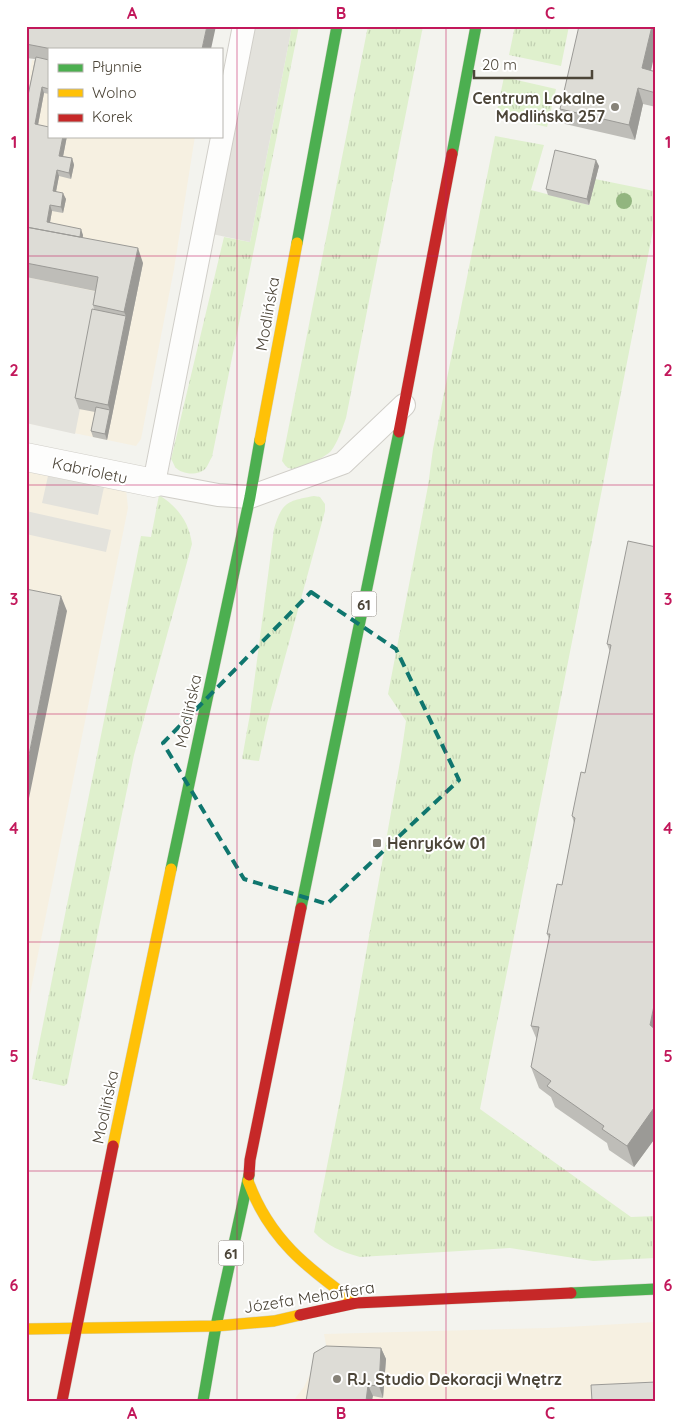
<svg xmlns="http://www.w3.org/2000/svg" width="682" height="1427" font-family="Quicksand,sans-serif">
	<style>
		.commercial { fill: #f6f0e1 }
		.grass { fill: url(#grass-tufts) }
		.parking { fill: #e3e2dc }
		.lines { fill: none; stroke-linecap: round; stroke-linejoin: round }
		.lane-casing { stroke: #d0cec8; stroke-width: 24 }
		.street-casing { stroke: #d0cec8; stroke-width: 29 }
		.fast-casing { stroke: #d3d1c4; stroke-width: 12 }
		.slow-casing { stroke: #d3d1c4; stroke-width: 12 }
		.jam-casing { stroke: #d3d1c4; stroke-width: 12 }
		.lane { stroke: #fdfdfc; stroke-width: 22 }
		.street { stroke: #fdfdfc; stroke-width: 28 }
		.fast { stroke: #4caf50; stroke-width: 11 }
		.slow { stroke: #ffc107; stroke-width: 11 }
		.jam { stroke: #c62828; stroke-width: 11 }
		.tree { fill: #92b57f }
		.wall { fill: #bebdb8 }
		.shaded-wall { fill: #9b9a96 }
		.building { fill: #dddcd6; stroke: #9b9a96 }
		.marked { fill: none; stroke: #0f766e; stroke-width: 4; stroke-dasharray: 10 6; stroke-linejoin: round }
		.grid { fill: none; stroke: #c2185b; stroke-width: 1; stroke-opacity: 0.55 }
		.poi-dot { fill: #868278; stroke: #fff; stroke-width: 2 }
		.labels { text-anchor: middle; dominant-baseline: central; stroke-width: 4; stroke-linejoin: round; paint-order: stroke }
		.shield { fill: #fff; stroke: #827d74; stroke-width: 1 }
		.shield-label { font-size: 15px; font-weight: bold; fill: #4c4538 }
		.poi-label { font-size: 16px; font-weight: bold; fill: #4c4538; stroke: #fff; text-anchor: start }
		.street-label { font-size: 16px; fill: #4c4538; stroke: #fff }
		.neatline { fill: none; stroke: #c2185b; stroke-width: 2 }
		.grid-label { font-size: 16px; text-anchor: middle; font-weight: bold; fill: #c2185b }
	</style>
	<defs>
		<pattern id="grass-tufts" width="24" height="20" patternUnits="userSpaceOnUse" patternTransform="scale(1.25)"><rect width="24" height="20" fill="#dff0cd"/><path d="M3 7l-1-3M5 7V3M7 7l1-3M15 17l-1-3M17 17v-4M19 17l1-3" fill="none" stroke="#c1cfb1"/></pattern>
	</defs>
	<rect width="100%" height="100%" fill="#f3f3ee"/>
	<path class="commercial" d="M32,60l17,3v73h146l-21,133 -33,170 -5,7 -110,-23v-323z
		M26,469l100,20 2,19 -102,506z
		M656,1322v79h-363l11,-14 7,-15 16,-22 -3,-16 224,-6z"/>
	<path class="grass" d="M292,26h7l-87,431c-2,3 -4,8 -6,11 -7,8 -24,7 -31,-1 -1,-2 -2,-5 -4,-8l53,-222 26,5z
		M368,26h55l-77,392c-4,11 -8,24 -15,33 -7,7 -36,23 -44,16 -2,-1 -3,-4 -5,-6z
		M515,26h54l-8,40 -52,-11z
		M504,77l52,12 -9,38 -51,-12z
		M495,136l49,9 -13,45 58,15 6,-26 59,12 2,-5v29l-176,894 151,108 25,-1v42l-63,3 -83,-13 -150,9c-18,-5 -33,-11 -46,-25l26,-132 61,-344 5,-35 -18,-27 40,-208 5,-37z
		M159,495c19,12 30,27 33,49l-58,211 -67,329 -3,2 -32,-7 109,-543 10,1z
		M314,496l6,1 5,7v7l-58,212 -8,38 -17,-2 8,-45 24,-185c8,-27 13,-28 40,-33z"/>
	<path class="parking" d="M254,26h38l-42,216 -38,-8z
		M26,277l77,16 -28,141 -49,-11z
		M48,476l56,11 -6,28 -56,-12z
		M26,511l85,19 -5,22 -80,-18z"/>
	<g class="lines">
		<g class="lane-casing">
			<path id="lane" d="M244,26l-90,457 64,12 32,2 93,-34 61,-58"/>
		</g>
		<g class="street-casing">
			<path id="street" d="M26,457l128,26"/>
		</g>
		<g class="fast-casing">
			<path id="fast" d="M452,154l24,-128
				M297,243l40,-217
				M171,869l79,-372 10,-57
				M301,908l98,-476
				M571,1293l85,-4
				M203,1401l13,-75 33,-151"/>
		</g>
		<g class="slow-casing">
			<path id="slow" d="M260,440l37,-197
				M113,1146l58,-277
				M248,1181c21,58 59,87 108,122
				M26,1329l190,-3 58,-5 26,-6"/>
		</g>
		<g class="jam-casing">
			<path id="jam" d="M399,432l53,-278
				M249,1175l1,-15 51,-252
				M300,1315l56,-12 215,-10
				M62,1401l51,-255"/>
		</g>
		<use href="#lane" class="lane"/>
		<use href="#street" class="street"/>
		<use href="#fast" class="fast"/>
		<use href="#slow" class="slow"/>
		<use href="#jam" class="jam"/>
	</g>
	<circle class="tree" cx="624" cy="201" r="8"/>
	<path class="wall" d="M26,26l185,23h-162v45l-5,-1 -6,32 11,11h18l-4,20 9,2 2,7 -3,14 -12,-3 -3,15 10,8 -3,14 -11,-2 -2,11 33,13v3l60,25 -36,177 -14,-3 -2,-6 4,-19 -16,-3 -4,-11 19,-89 -1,-4 2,-14 -69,-14v-172l9,-46 -9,-1z
		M652,26l4,11 -5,33 5,2v35l-13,-3 -8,36 -70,-16 -5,-15z
		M599,166l-10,39 -41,-10 -2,-6z
		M656,547v590l-22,30 -25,-17 -2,-7 -52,-36 -4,-10 -12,-9 -8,-21 6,-27 -6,-14 18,-87 -2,-5 15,-49 12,-62 -2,-7 13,-43 25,-121 -3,-8z
		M381,1348l5,11 -3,39 -10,-2 -67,5z"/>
	<path class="shaded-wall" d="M207,26h9l-5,23h-9z
		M652,26l4,11v11l-8,36 -6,-16z
		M42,87l2,6 -7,37 -2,-6z
		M638,88l5,16 -8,36 -6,-15z
		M63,136h4l-5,26 -3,-6z
		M72,158l2,7 -3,14 -2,-6z
		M596,160l3,6 -10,39 -2,-6z
		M57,170l2,6 -4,21 -2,-6z
		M63,193l3,6 -3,14 -2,-6z
		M50,205l2,6 -3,17 -2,-6z
		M81,229l2,6 -3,17 -2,-6z
		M138,248l5,15 -31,153 -4,-11 18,-89 -2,-4z
		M27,388l2,6 -3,12v-14z
		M110,410l2,6 -5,24 -2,-6z
		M61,596l6,15 -41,202v-43z
		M656,996v46l-6,-17z
		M655,1105l1,32 -22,30 -7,-21z
		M381,1348l5,11 -3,39 -4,-12z
		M368,1385l5,11 -1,5h-6z"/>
	<path class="building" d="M26,26h181l-5,23h-150l-26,-5z
		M579,26h73l-10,42 14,4v21l-18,-5 -9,37 -69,-16z
		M36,57l13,3v29l-7,-2 -7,37 14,3v9h14l-4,20 13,2 -3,15 -12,-3 -4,21 10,2 -2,14 -11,-2 -3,17 34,7 -1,8 -54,-10v-122z
		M555,150l41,10 -9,39 -41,-10z
		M26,227l112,21 -14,64 -31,-7 5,-28 -72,-14z
		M92,309l34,7 -18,89 -33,-7z
		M96,407l14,3 -5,24 -14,-3z
		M628,541l28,6v449l-6,29 6,5v75l-29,41 -25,-17 2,-3 -57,-40 4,-5 -20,-14 8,-40 -8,-1 19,-92h-3l10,-50 5,1 13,-67 -3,-2 9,-44 4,1 26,-128 -4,-1z
		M26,589l35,7 -35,174z
		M326,1346l55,2 -2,38 -11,-1 -2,16h-60l8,-48z
		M656,1382v19h-64l-1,-16z"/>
	<path class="marked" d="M311,592l85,57 63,131 -132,124 -83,-25 -81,-136z"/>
	<path class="grid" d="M237,26v1375M446,26v1375M26,256h630M26,485h630M26,714h630M26,942h630M26,1171h630"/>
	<g class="poi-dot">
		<circle cx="615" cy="107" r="5"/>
		<rect x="372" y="838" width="10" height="10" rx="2.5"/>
		<circle cx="337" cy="1379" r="5"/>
	</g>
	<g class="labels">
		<g class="shield">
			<rect x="351.5" y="591.5" width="25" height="25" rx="4"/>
			<rect x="218.5" y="1240.5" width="25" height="25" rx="4"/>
		</g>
		<g class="shield-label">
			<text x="364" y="604">61</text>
			<text x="231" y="1253">61</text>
		</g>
		<g class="poi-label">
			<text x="605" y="98" text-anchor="end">Centrum Lokalne<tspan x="605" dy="18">Modlińska 257</tspan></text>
			<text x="387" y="843">Henryków 01</text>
			<text x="347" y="1379">RJ. Studio Dekoracji Wnętrz</text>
		</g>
		<g class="street-label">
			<text transform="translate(267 314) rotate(-80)">Modlińska</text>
			<text transform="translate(90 470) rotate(12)">Kabrioletu</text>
			<text transform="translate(188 711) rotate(-78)">Modlińska</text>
			<text transform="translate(105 1107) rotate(-78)">Modlińska</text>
			<text transform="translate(309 1297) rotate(-9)">Józefa Mehoffera</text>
		</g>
	</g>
	<rect width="682" height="1427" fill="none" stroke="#ffffff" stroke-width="55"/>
	<rect x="48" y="48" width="175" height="90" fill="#ffffff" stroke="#b7b5af"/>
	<rect x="58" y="64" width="25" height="8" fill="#4caf50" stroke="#b7b5af"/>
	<text x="92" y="72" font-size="15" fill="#4c4538">Płynnie</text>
	<rect x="58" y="89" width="25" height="8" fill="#ffc107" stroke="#b7b5af"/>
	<text x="92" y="98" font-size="15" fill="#4c4538">Wolno</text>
	<rect x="58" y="114" width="25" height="8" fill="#c62828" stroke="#b7b5af"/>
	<text x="92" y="122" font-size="15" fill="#4c4538">Korek</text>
	<path d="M474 70v8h118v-8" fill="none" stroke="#4c4538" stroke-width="2.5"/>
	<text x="482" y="70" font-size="15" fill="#4c4538" stroke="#ffffff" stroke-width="4" paint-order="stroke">20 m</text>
	<rect x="28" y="28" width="626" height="1372" class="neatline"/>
	<g class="grid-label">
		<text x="132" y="19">A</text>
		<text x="341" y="19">B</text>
		<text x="550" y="19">C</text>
		<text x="14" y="148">1</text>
		<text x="668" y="148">1</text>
		<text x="14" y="376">2</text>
		<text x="668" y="376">2</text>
		<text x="14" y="605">3</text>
		<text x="668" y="605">3</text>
		<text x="14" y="834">4</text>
		<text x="668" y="834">4</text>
		<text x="14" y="1062">5</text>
		<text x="668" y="1062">5</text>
		<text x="14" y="1291">6</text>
		<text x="668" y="1291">6</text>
		<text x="132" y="1419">A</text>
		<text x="341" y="1419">B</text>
		<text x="550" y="1419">C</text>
	</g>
</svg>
